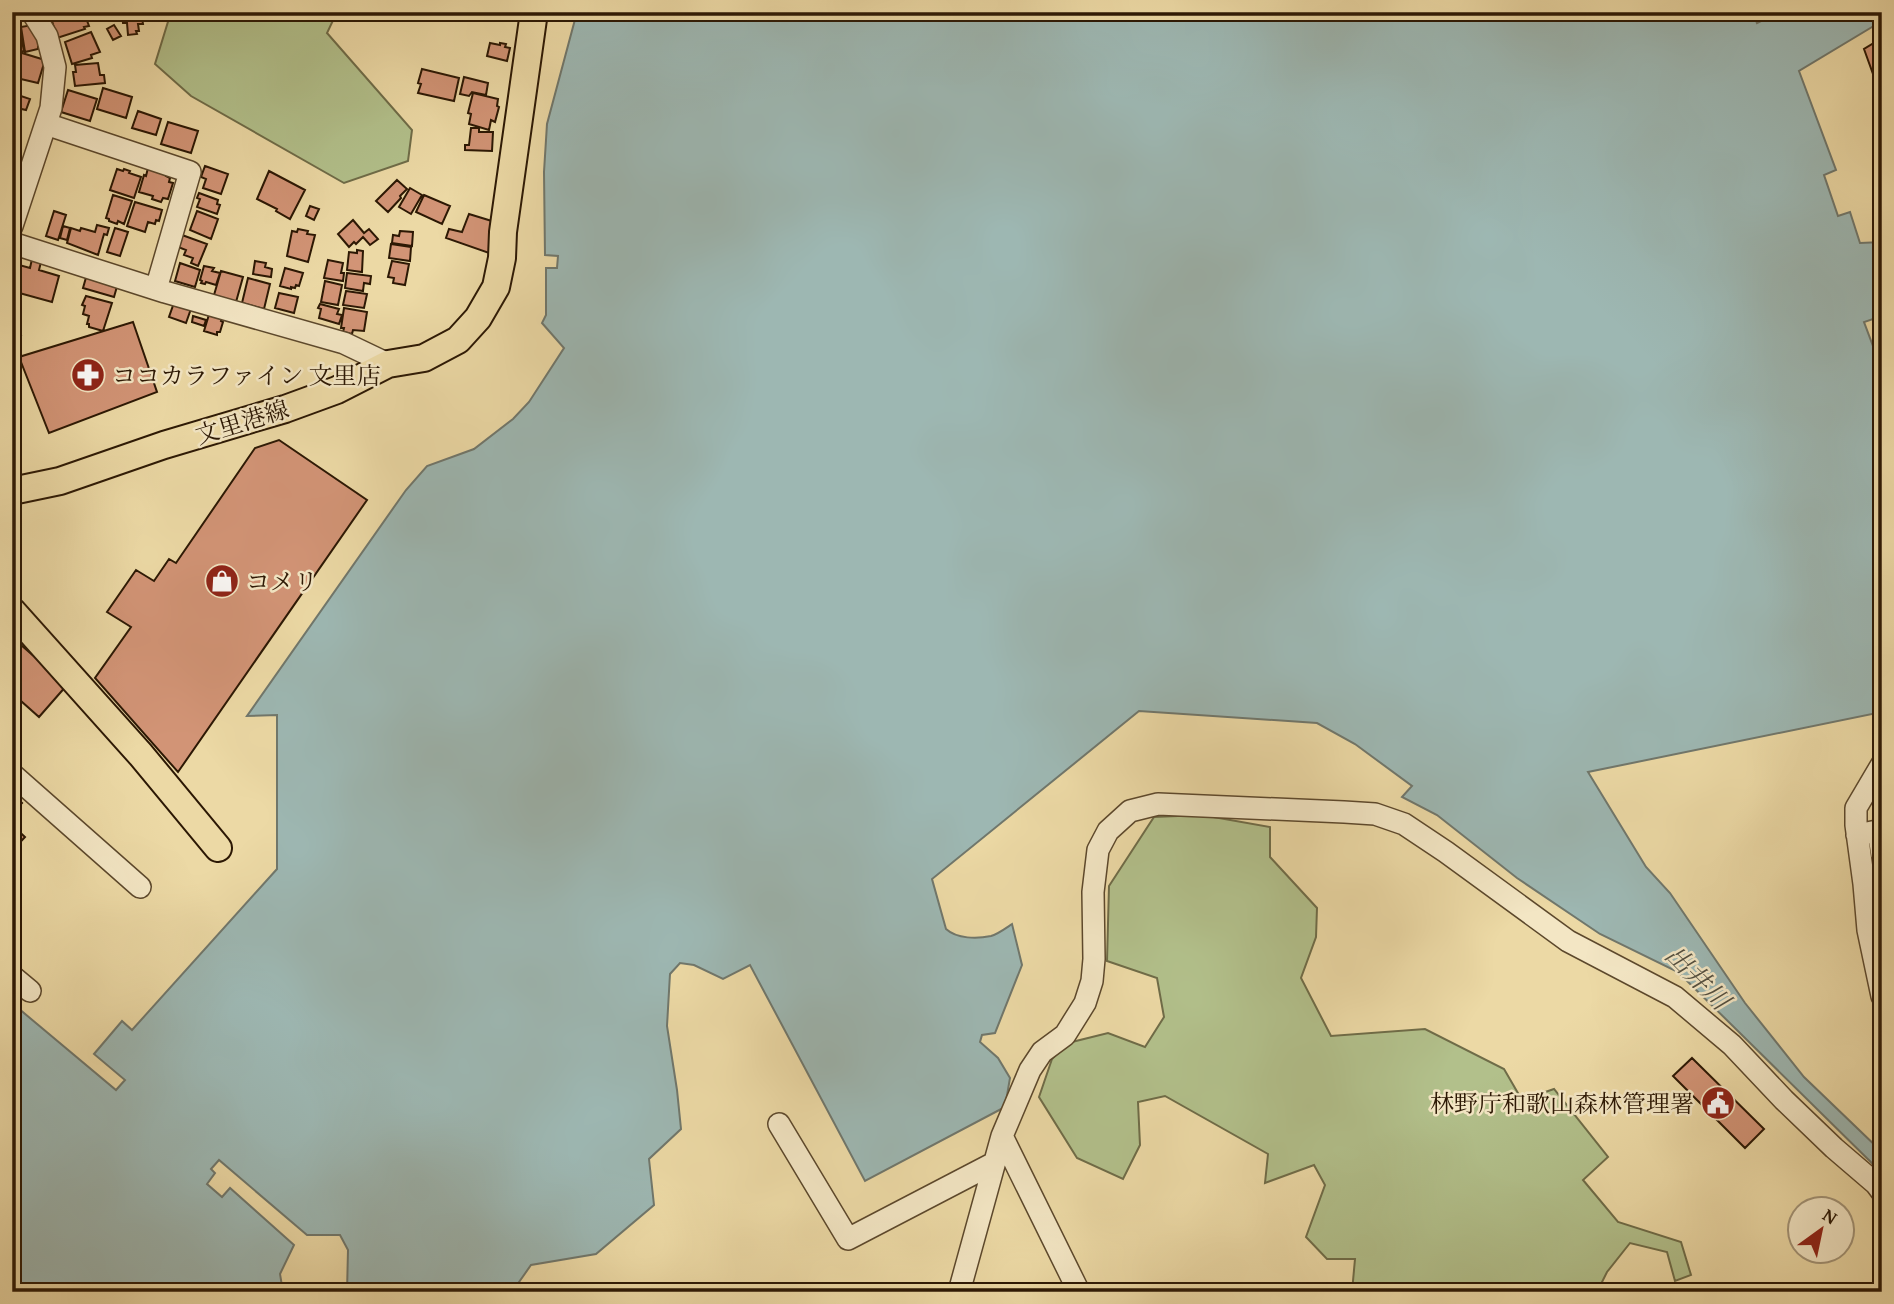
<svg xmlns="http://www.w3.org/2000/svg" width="1894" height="1304" font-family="'Gentium Book Plus','Noto Serif JP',serif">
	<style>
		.green { fill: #b2c08b; stroke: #6f6c48; stroke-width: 2 }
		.water { fill: #9db7b2; stroke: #70776c; stroke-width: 2 }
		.building { fill: #d29476; stroke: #2c1804; stroke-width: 2 }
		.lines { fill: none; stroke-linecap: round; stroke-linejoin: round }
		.minor-casing { stroke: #5c482c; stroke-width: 24 }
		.major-casing { stroke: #2c1804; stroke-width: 30 }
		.minor { stroke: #f3e6c4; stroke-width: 21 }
		.major { stroke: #ecd9a5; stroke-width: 26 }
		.labels { text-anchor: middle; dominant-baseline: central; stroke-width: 5; stroke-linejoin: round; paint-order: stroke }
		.poi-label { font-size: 24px; fill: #2c1804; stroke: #f3e6c4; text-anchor: start }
		.street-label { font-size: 24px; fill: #2c1804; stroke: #f3e6c4 }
		.water-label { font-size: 26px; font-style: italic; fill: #545041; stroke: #f3e6c4 }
	</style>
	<rect width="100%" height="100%" fill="#ecd9a5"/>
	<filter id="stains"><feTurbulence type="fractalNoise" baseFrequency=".00286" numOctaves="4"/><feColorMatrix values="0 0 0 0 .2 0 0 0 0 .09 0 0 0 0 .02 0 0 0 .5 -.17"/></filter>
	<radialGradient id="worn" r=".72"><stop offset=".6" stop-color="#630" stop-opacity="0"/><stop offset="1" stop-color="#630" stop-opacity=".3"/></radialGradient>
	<path class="green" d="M171,12h166l-10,21 85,97 -4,31 -64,22 -153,-87 -36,-32z
		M1202,815l68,12v30l47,51 -1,29 -15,41 30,58 94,-7 79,40 18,31 32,-11 54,68 -25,23 35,42 63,20 10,33 -16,6 -8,-29 -37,-9 -23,29 -10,20h-245l3,-33h-28l-21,-22 19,-52 -11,-20 -49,18 3,-29 -103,-58 -27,6 2,43 -17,34 -46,-21 -38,-61 13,-38 16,-16 40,-10 37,14 19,-30 -7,-39 -50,-17 2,-75 45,-69z"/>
	<path class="water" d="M577,12h1176l4,11 22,-11h103v9l-83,50 37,99 -12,5 14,41 12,-4 10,31 22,-1v74l-18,6 18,48v342l-294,60 58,95 24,26 75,110 59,74 78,75v21l-204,-201 -78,-38 -83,-56 -80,-63 -35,-18 10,-11 -57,-42 -38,-21 -178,-12 -207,168 14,50c11,10 31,10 45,7 7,-2 15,-8 21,-12l10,41 -27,68 -13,2 -2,7 18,16 12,20 -5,29 -140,74 -115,-216 -27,14 -29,-14 -14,-2 -10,11 -3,52 10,64 4,39 -32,30 5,46 -58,49 -65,11 -19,27h-165l1,-42 -8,-15h-33l-88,-75 -8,9 4,4 -8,11 15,13 8,-9 64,57 -14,29 3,18h-271v-289l104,87 9,-10 -31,-26 28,-33 10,9 145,-161v-154l-30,1 159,-226 21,-24 47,-17 39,-30 16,-17 35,-54 -22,-25 4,-8v-47h11l1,-12 -13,-1 -1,-83 3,-48z"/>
	<path class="building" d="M82,12l1,7 3,-1 3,8 -5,1 1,2 -28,9 -5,-17z
		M120,12h21l2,12h-5l1,7h-3l1,3 -9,1 -1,-12h-4l-1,-9h-2z
		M493,12h28l-1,6z
		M34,22l7,25h-3v2l-13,3 -4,-25 6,-1v-3z
		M12,24h3l1,7h4l4,20 -5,1v-4l-4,1 -1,-4h-2z
		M114,25l7,11 -8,4 -6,-11z
		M91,32l9,20 -9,3 1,3 -20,6 -7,-22z
		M1882,38v61l-18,-50z
		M490,43l10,2v-2l6,1 -1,3 5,1 -3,13 -20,-5z
		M12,50l33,10 -7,23 -26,-6z
		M98,63l2,12h4l1,8 -30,3 -2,-14h3l-1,-7z
		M422,69l37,9 -5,23 -36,-8 3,-9 -3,-1z
		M464,77l24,6 -2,12 -14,-3 -3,4 -9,-2z
		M103,88l29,9 -6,21 -29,-9z
		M68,90l29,9 -7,22 -29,-9z
		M12,93l18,6 -4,11 -9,-2 -5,15z
		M473,93l25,6 -1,7 2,1 -4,15 -4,-2 -2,10 -20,-6 2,-10 -3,-1z
		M138,111l23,8 -5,16 -24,-7z
		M168,122l30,9 -7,22 -30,-9z
		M471,128h8v4h14l-1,19 -27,-1v-5h4z
		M205,166l23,8 -7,20 -18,-6 3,-9 -5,-2z
		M148,168l19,5 -1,3 4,2 -1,4 4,1 -5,16 -5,-1 -2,4 -9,-3 1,-3 -14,-4 5,-17 2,1z
		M117,169l6,2 1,-2 6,2 -1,2 12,4 -7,21 -24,-8z
		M269,171l36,19 -15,29 -14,-8 1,-2 -20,-10z
		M397,180l10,9 -7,7 1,2 -13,14 -12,-11z
		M410,188l12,7 -11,19 -12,-7z
		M199,193l19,7 -1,4 3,1 -3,9 -20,-7 3,-8 -3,-1z
		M113,195l19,6 -8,23 -6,-3 -1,3 -8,-3v-2l-3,-1z
		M424,195l26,11 -8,18 -26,-12z
		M135,202l27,8 -3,11 -3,-1 -1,4 -7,-2 -3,10 -18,-6z
		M310,206l9,3 -5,11 -8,-4z
		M54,211l12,4 -8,25 -12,-4z
		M197,211l21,8 -7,20 -21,-9z
		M469,214l26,8 -6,31 -43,-15 3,-9 13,3z
		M353,220l11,13 5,-4 9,10 -8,6 -7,-8 -7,7 -2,-2 -5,5 -11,-13z
		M97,225l12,3 -2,7 -3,-1 -6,21 -31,-12 4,-15 9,3 1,-3 14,4z
		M63,226l7,2 -3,12 -7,-2z
		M115,228l13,4 -8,24 -13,-4z
		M298,229l10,2 -1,3 8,1 -7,27 -21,-6 5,-25 5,1z
		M400,231l13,1 -1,14 -20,-3 1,-8 6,1z
		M182,235l25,9 -9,22 -7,-3 2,-5 -9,-3 2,-5 -8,-3z
		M391,244l20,3 -1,14 -21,-3z
		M357,250l6,1 -1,21 -15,-2 2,-18 8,1z
		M32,259l9,3 -2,8 20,6 -7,26 -40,-11v-28l18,5z
		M328,260l15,3 -2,10h3l-1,8 -19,-3z
		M255,261l11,2 -1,4 7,2 -1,8 -18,-3z
		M392,261l17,3 -4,21 -12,-2 1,-5 -6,-1z
		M180,263l20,7 -5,17 -20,-6z
		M204,266l10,2 -2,3 8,2 -4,12 -10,-3 -1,2 -4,-1 1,-2 -2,-1z
		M285,268l18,5 -4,13 -3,-1 -1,3 -4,-1v2l-11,-3z
		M221,271l22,6 -7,25 -22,-7z
		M347,273l24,3 -1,8 -6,-1 -1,8 -18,-3z
		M87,274l31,9 -4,14 -31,-9z
		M248,278l22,6 -6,25 -22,-6z
		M325,281l17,4 -4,20 -17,-3z
		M346,291l21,3 -3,14 -21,-3z
		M279,293l19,4 -4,16 -19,-5z
		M86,296l26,7 -9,28 -14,-4v-3h-2l2,-8 -6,-2 2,-8 -3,-1z
		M176,297l17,6 -7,20 -17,-6z
		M320,304l19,5 -2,5 5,1 -3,9 -20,-6 2,-9 -3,-1z
		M211,308l13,4 -3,9 2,1 -3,10h-3v3l-13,-4z
		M344,308l23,4 -3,19 -11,-1 -1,4 -9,-2 1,-4h-3z
		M193,316l13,4 -2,6 -12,-4z
		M133,322l24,70 -108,41 -30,-76z
		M12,334l9,2 -7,27h-2z
		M279,440l88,60 -189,272 -83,-94 36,-51 -24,-15 29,-42 18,11 15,-22 7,4 79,-115z
		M21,645l46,40 -28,32 -27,-24v-38z
		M12,793l10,10 -10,10z
		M12,825l13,12 -13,14z
		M1692,1058l72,71 -19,19 -72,-72z"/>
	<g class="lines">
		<g class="minor-casing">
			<path id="minor" d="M46,124l144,48 -34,117
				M12,226l39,-118 4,-41 -8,-31 -15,-24
				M12,243l153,49 179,51 44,21
				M1882,764l-26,44v17l8,59 9,10 9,3
				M12,774l128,113
				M1878,830l4,25
				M1857,835l25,-5
				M1864,884l4,46 14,66
				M12,976l18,15
				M779,1124l69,115 146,-76
				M1002,1136l77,156
				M959,1292l43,-156 28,-66 12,-18 23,-17 20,-32 7,-22 2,-22 -1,-67 5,-42 10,-19 22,-20 28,-7 186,8 31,2 29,10 42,28 122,89 107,56 57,48 52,55 50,48 42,36 6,8"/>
		</g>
		<g class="major-casing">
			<path id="major" d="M12,491l48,-10 104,-36 121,-36 52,-19 51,-26 36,-6 34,-18 20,-22 18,-31 6,-29 1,-26 31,-220
				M12,611l129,144 77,93"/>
		</g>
		<use href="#minor" class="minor"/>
		<use href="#major" class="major"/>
	</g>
	<defs>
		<g id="pharmacy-disc" transform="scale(1.75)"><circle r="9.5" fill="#8f2418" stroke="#f3e6c4"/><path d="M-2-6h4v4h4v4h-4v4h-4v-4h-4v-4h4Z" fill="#fff"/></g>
		<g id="shop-disc" transform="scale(1.75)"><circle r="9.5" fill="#8f2418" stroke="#f3e6c4"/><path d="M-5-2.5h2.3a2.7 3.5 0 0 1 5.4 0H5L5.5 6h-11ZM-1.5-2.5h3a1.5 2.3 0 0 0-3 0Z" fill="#fff"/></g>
		<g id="civic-disc" transform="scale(1.75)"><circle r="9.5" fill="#8f2418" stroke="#f3e6c4"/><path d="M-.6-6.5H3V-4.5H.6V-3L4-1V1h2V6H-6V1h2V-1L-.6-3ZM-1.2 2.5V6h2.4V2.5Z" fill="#fff"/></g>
	</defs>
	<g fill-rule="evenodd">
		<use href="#pharmacy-disc" x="88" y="375"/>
		<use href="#shop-disc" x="222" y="581"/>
		<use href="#civic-disc" x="1718" y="1103"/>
	</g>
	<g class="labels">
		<g class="poi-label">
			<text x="112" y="375">ココカラファイン 文里店</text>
			<text x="246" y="581">コメリ</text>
			<text x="1694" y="1103" text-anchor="end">林野庁和歌山森林管理署</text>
		</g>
		<g class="street-label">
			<text transform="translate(242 422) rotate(-17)">文里港線</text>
		</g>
		<g class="water-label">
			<text transform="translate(1698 977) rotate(45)">出井川</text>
		</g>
	</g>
	<rect width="1894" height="1304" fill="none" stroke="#ecd9a5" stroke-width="42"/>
	<rect x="14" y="14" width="1866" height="1276" fill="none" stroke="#2c1804" stroke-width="3.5"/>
	<rect x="21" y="21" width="1852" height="1262" fill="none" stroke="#2c1804" stroke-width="2"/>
	<g transform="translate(1821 1230) rotate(33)"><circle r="33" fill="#f3e6c4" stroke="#a39477" stroke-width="2"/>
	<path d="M0-5L12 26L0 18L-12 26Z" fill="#8f2418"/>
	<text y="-10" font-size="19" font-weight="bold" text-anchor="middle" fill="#2c1804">N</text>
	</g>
	<rect width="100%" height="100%" filter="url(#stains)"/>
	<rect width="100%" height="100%" fill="url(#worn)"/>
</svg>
